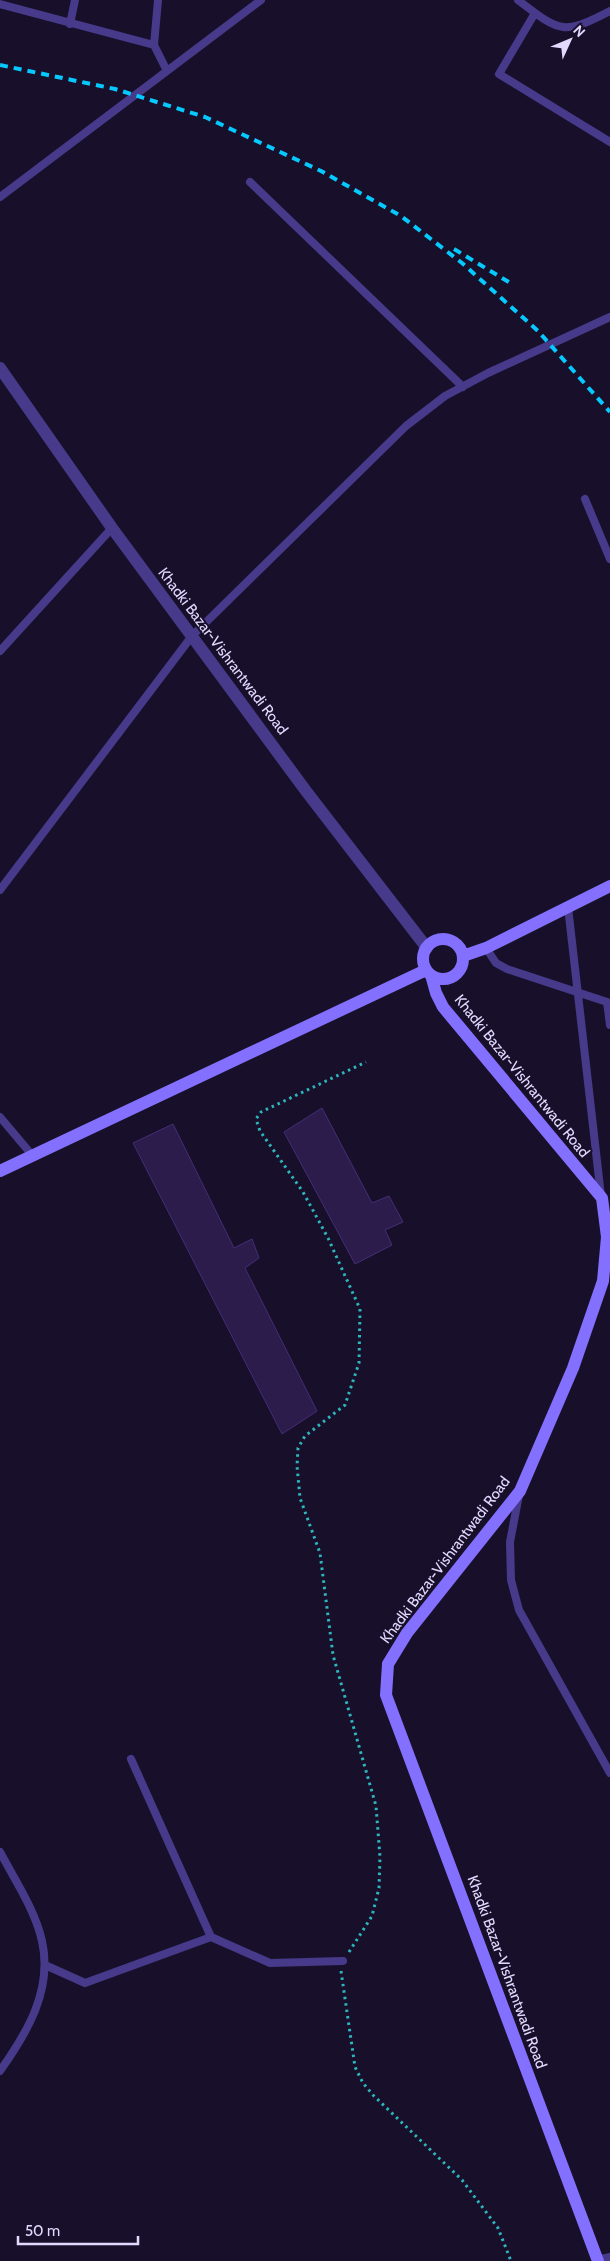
<svg xmlns="http://www.w3.org/2000/svg" width="610" height="2261" font-family="Cabin,sans-serif">
	<style>
		.building { fill: #2b1c4b; stroke: #452d78 }
		.lines { fill: none; stroke-linecap: round; stroke-linejoin: round }
		.path { stroke: #2eb6be; stroke-width: 3; stroke-dasharray: 2.5 4; stroke-linecap: butt }
		.lane { stroke: #473a8a; stroke-width: 8 }
		.street { stroke: #473a8a; stroke-width: 12 }
		.secondary { stroke: #8470ff; stroke-width: 12 }
		.rail { stroke: #05c9ff; stroke-width: 4; stroke-dasharray: 8 6; stroke-linecap: butt }
		.labels { text-anchor: middle; dominant-baseline: central; stroke-width: 4; stroke-linejoin: round; paint-order: stroke }
		.street-label { font-size: 15px; fill: #e2d9ff; stroke: #18102a }
	</style>
	<rect width="100%" height="100%" fill="#18102a"/>
	<path class="building" d="M322,1108l50,95 17,-7 14,26 -18,8 7,15 -37,19 -71,-132z
		M173,1124l61,124 18,-9 7,19 -14,10 72,143 -35,23 -149,-291z"/>
	<g class="lines">
		<path class="path" d="M349,1952l23,-36 7,-28 1,-31 -4,-51 -43,-151 -13,-102 -20,-55 -3,-32 1,-18 7,-12 40,-31 14,-42 1,-54 -32,-71 -25,-46 -43,-61 -4,-12 5,-7 105,-50
			M341,1971l14,96 8,16 10,12 89,85 36,48 13,33"/>
		<path class="lane" d="M518,0c42,32 44,36 92,11
			M0,4l154,41 13,26
			M535,13l-36,61 111,68
			M70,24l5,-24
			M154,45l4,-45
			M250,182l213,205
			M0,197l261,-197
			M585,499l25,60
			M0,651l112,-123
			M0,890l192,-254 214,-210 39,-30 43,-23 122,-56
			M568,907l33,289
			M486,948l10,15 11,6 103,34
			M607,1002l3,23
			M0,1117l32,38
			M519,1495l-9,47 1,38 8,30 91,163
			M131,1759l80,178
			M0,1852c15,28 35,58 42,89 11,49 -15,92 -42,130
			M45,1965l40,18 126,-46 59,26 73,-2
			M597,2260l13,-3"/>
		<path class="street" d="M0,368l112,160 194,263 121,157"/>
		<path class="secondary" d="M423 959a20 20 0 1 1 40 0a20 20 0 1 1-40 0Z
			M463,956l23,-8 124,-62
			M431,975l5,18 7,14 159,191 5,39 -4,44 -30,87 -53,123 -113,142 -19,31 -2,31 212,566
			M0,1171l426,-201"/>
		<path class="rail" d="M0,65l115,24 90,28 116,54 80,45 61,47 76,68 72,81
			M454,249l58,35"/>
	</g>
	<g class="labels">
		<g class="street-label">
			<text transform="translate(223 651) rotate(53)">Khadki Bazar-Vishrantwadi Road</text>
			<text transform="translate(522 1076) rotate(51)">Khadki Bazar-Vishrantwadi Road</text>
			<text transform="translate(445 1560) rotate(-53)">Khadki Bazar-Vishrantwadi Road</text>
			<text transform="translate(507 1972) rotate(70)">Khadki Bazar-Vishrantwadi Road</text>
		</g>
	</g>
	<g transform="translate(570 40) rotate(46)" stroke="#18102a" stroke-width="4" paint-order="stroke">
	<path d="M0-4L9 19L0 12L-9 19Z" fill="#e2d9ff"/>
	<text y="-8" font-size="14" font-weight="bold" text-anchor="middle" fill="#e2d9ff">N</text>
	</g>
	<path d="M18 2236v8h120v-8" fill="none" stroke="#e2d9ff" stroke-width="2.5"/>
	<text x="25" y="2236" font-size="15" fill="#e2d9ff" stroke="#18102a" stroke-width="4" paint-order="stroke">50 m</text>
</svg>
